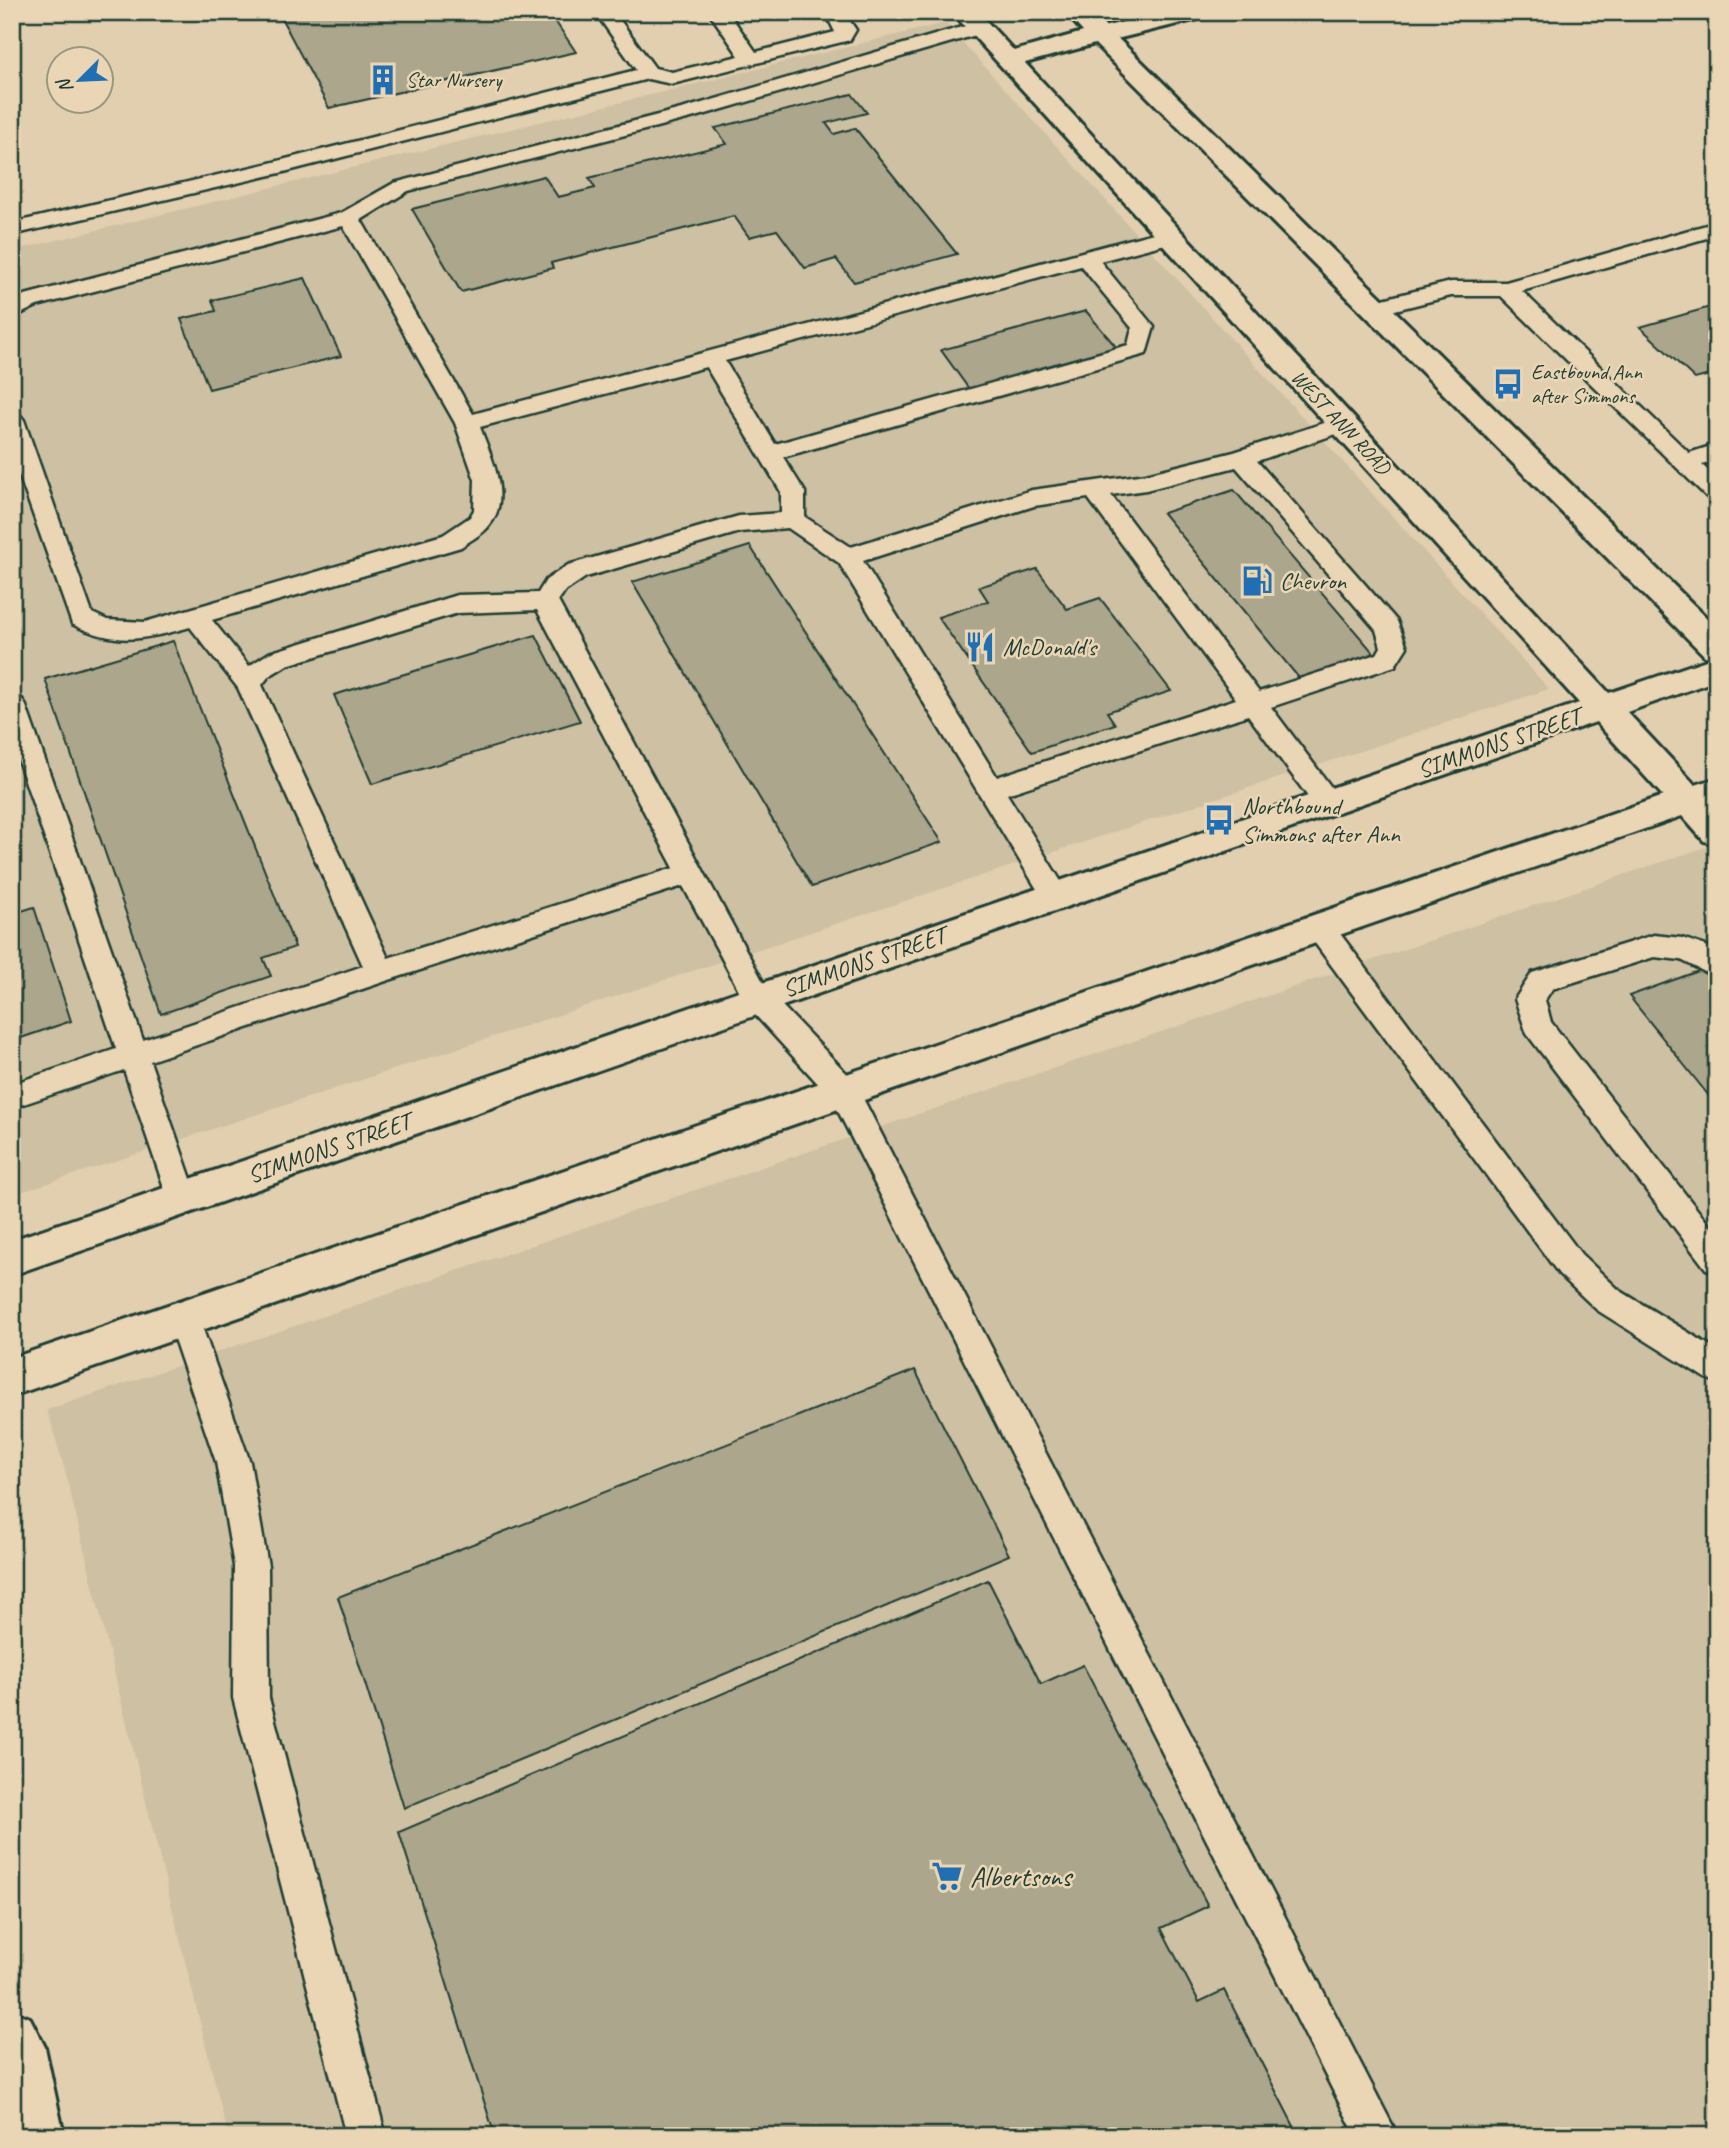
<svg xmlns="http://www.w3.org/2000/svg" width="1729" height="2148" font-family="Caveat,sans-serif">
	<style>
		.built { fill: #cec0a2 }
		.building { fill: #aba68c; stroke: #1f3d34; stroke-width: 2 }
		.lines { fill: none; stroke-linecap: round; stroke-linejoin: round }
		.lane-casing { stroke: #1f3d34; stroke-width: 5 }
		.street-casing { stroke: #1f3d34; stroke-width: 6 }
		.primary-casing { stroke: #1f3d34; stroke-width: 6 }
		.lane { fill: #ead5b4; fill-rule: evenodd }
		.street { fill: #ead5b4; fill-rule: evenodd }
		.primary { fill: #ead5b4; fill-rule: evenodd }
		.labels { text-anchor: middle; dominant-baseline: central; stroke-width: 5; stroke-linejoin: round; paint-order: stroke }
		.far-poi-label { font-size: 21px; fill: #1f3d34; stroke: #ead5b4; text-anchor: start }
		.far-street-label { font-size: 21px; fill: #1f3d34; stroke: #ead5b4 }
		.poi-label { font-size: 24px; fill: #1f3d34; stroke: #ead5b4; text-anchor: start }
		.street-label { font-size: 24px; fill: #1f3d34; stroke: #ead5b4 }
		.near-poi-label { font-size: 28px; fill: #1f3d34; stroke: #ead5b4; text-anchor: start }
	</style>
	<rect width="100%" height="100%" fill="#e2cfaf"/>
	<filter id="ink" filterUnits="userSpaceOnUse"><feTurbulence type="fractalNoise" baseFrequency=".0143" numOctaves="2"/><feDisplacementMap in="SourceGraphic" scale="14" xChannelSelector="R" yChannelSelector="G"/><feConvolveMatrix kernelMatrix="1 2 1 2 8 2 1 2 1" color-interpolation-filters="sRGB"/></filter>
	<g filter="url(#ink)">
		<path class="built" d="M945,23l604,666 -1537,506v-944z
			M1706,847l11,12v1277h-1489l-165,-673 -16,-53z"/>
		<path class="building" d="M278,12h271l27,40 -247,56z
			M852,94l15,19 -41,10 8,11 21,-6 102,126 -103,28 -18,-23 -31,9 -28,-38 -28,7 -15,-21 -183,47 2,5 -92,24 -49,-83 132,-33 14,21 37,-9 -6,-10 138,-34 -12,-16z
			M305,278l36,78 -132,33 -28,-70 35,-8 -4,-11z
			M1717,305v68l-22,6 -55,-52z
			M1086,311l31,37 -148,41 -28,-39z
			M1234,490l144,168 -75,25 -140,-170z
			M750,546l192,296 -130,45 -180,-305z
			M1037,569l30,40 33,-11 71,93 -64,21 8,12 -83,28 -94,-135 50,-16 -9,-14z
			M536,635l44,86 -208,63 -38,-89z
			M173,641l122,306 -32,11 8,18 -110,38 -116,-335z
			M34,907l37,114 -59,20v-127z
			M1707,968l10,11v127l-88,-110z
			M915,1370l94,185 -605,253 -66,-211z
			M988,1580l53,104 42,-19 125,241 -47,22 38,74 25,-12 75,146h-804l-96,-304z"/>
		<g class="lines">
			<g class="lane-casing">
				<path id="lane" d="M595,12h19l41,56 17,4 67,-16 -30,-44h19l28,40 79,-20 -10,-20h19l12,18 -6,10 -178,44 -24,-5 -368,94 -268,62v-12l266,-62 358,-91z
					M979,22l7,2 3,4 -3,4 -287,84 -291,75 -47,29 112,194 688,-183h16l3,5 -3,5 -77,20 54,66 -8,27 -363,103 22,35v25l46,30 181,-57 114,-16 88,-22 109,-35 8,2 4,5 -4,5 -94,32 140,160 10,26 -12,19 -124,41 66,88 4,7 -4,7 -10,3 -10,-3 -69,-94 -241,79 63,102 -4,8 -10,3 -10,-3 -207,-341 -51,-35 -48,4 -154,45 -22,15 -6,9 210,390 86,90 544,1055h-42l-524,-1037 -84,-92 -65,-121 -294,94 -239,81 48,138 -4,9 -11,4 -11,-4 -4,-9 -44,-129 -112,38v-24l104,-35 -104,-307v-45l10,2 4,7 117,334 220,-74 -125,-278 -48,-61c-46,13 -74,19 -118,-3l-60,-169v-42l8,2 4,5 68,193 15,7 38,2 298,-87 27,-18 4,-7 1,-30 -20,-57 -112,-197 -306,80 -25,12v-16l9,-6 320,-83 53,-30 291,-75zM1081,266l51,62 -4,17 -353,99 -50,-83zM706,367l75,125v21l-42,3 -171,49 -22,15 -8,13 -81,2 -188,58 -20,13 -37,-46 249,-73c8,-6 20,-12 27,-20 25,-28 3,-70 -8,-100zM1236,467l140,163 5,17 -4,7 -118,38 -148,-197 35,-5zM1088,498l148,201 -239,78 -134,-216 171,-55zM537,610l137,258 -286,90 -126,-273 7,-9 18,-11 171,-52z
					M1717,222v13l-195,56 167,162 28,-9v16l-15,5 15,14v22l-8,-2 -208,-203h-50l-76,19 -8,-2 -3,-5 3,-5 84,-21h55z
					M1319,916l10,3 252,335 38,36 98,60v32l-12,-4 -108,-68 -38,-36 -250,-339 -4,-8 4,-8z
					M1654,935l28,3 33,11 2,29 -36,-18 -27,-3 -102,32 -7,11 6,22 166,213v37l-11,-3 -179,-235 -12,-35 17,-26z
					M183,1304l11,4 5,10 51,144 18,104 1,132 117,438h-40l-113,-438 1,-132 -18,-104 -49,-144 5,-10z"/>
			</g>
			<g class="street-casing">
				<path id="street" d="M1164,12h45l-3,5 -106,26 -9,-3 -4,-5 4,-5z
					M12,2011l18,7 15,29 19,89h-52z"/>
			</g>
			<g class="primary-casing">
				<path id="primary" d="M952,12h26l36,39 69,-19 -18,-20h26l626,616v52l-90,32 68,73 22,-7v26l-3,2 3,3v36l-13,-4 -22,-25 -1670,580v-38l1651,-562 -67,-74 -1584,553v-35l1567,-537zM1095,44l610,612 7,2 -103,35 -584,-630z"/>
			</g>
			<use href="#lane" class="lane"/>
			<use href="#street" class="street"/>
			<use href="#primary" class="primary"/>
		</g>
	</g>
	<defs>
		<g id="building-bare" transform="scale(2.415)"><path d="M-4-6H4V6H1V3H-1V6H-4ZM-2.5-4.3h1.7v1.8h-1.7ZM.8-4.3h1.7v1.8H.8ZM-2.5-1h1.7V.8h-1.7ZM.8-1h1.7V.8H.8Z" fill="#1f6fb2" stroke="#ead5b4" stroke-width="2.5" paint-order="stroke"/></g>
		<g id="bus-bare" transform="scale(2.415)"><path d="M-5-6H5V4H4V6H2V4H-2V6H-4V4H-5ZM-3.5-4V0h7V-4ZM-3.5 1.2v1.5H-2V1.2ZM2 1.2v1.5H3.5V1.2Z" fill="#1f6fb2" stroke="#ead5b4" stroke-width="2.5" paint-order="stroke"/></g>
		<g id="fuel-bare" transform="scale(2.415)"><path d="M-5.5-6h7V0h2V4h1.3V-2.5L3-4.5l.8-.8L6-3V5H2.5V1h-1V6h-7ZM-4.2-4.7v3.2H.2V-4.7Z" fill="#1f6fb2" stroke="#ead5b4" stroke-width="2.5" paint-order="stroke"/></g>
		<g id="restaurant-bare" transform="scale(2.415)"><path d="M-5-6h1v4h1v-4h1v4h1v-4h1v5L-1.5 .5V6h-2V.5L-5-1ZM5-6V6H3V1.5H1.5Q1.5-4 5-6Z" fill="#1f6fb2" stroke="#ead5b4" stroke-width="2.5" paint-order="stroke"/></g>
		<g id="supermarket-bare" transform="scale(2.415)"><path d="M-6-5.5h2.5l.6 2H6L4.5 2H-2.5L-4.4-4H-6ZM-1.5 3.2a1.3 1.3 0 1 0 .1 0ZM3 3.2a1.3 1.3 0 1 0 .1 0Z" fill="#1f6fb2" stroke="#ead5b4" stroke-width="2.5" paint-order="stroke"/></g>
	</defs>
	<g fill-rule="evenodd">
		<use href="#building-bare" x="383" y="80"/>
		<use href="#bus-bare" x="1508" y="384"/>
		<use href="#fuel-bare" x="1257" y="581"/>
		<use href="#restaurant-bare" x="980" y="647"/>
		<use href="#bus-bare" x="1219" y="820"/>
		<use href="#supermarket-bare" x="947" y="1876"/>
	</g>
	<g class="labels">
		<g class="far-poi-label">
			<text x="406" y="80">Star Nursery</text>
			<text x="1531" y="372">Eastbound Ann<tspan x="1531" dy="24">after Simmons</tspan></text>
		</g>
		<g class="far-street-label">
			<text transform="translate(1341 422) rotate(47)">WEST ANN ROAD</text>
		</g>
		<g class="poi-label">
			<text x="1280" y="581">Chevron</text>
			<text x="1003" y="647">McDonald's</text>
			<text x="1242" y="806">Northbound<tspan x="1242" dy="28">Simmons after Ann</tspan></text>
		</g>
		<g class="street-label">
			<text transform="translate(1499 743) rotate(-19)">SIMMONS STREET</text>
			<text transform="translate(864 962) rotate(-19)">SIMMONS STREET</text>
			<text transform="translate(329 1148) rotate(-19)">SIMMONS STREET</text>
		</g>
		<g class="near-poi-label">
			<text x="970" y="1876">Albertsons</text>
		</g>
	</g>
	<rect width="1729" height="2148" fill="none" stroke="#ead5b4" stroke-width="42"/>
	<rect x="21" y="21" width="1687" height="2106" fill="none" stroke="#1f3d34" stroke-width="2.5" filter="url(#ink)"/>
	<g transform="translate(80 80) rotate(246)"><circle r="33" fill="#ead5b4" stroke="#999881" stroke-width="2"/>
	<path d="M0-5L12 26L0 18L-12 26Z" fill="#1f6fb2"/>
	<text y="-10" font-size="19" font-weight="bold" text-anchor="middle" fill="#1f3d34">N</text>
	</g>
</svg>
